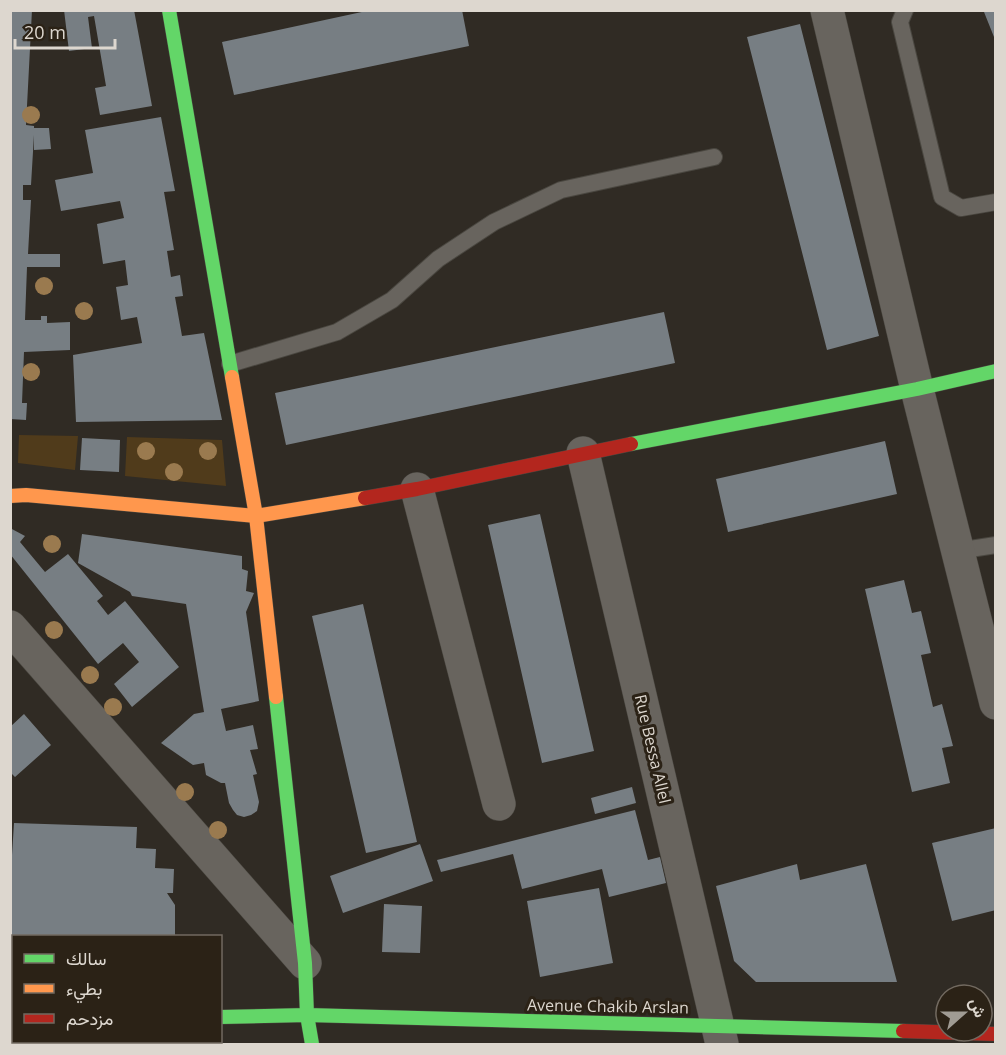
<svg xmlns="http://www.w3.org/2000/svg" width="1006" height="1055" font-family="'Open Sans',Vazirmatn,sans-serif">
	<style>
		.green { fill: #503b1b }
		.building { fill: #777e83 }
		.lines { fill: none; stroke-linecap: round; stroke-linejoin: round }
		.lane-casing { stroke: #4a4740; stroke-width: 18 }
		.street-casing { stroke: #4a4740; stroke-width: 34 }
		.fast-casing { stroke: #4a4740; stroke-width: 15 }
		.slow-casing { stroke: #4a4740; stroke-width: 15 }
		.jam-casing { stroke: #4a4740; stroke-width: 15 }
		.lane { stroke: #68645e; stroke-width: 16 }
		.street { stroke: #68645e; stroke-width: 33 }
		.fast { stroke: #63d668; stroke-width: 14 }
		.slow { stroke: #ff974d; stroke-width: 14 }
		.jam { stroke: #b3261e; stroke-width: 14 }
		.tree { fill: #9a7a4f }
		.labels { text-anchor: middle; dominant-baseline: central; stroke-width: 6; stroke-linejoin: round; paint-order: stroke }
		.street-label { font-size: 16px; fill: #ddd7cf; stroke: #2b2216 }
	</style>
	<rect width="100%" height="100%" fill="#302b24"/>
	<path class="green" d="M19,435l59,1 -3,34 -57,-7z
		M127,437l95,3 4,46 -101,-10z"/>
	<path class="building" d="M10,10h22l-6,115 8,1v2h15l2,21 -17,1v-15l-3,50h-8v15h8l-3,54h32v13h-33l-2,53h16v-4h6v7l23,-1v28l-46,2 -2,51h5l-1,17 -16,-1z
		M64,10h70l18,96 -52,9 -5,-27 11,-2 -12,-70 -6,1 4,31 -23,3z
		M371,10h91l7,36 -235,49 -12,-53z
		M987,10h9v32l-12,-30z
		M800,24l79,312 -52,14 -80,-313z
		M161,117l14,74 -11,1 10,58 -7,1 4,26 9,-2 3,21 -8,1 7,39 22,-3 18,87 -146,2 -3,-67 69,-12 -5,-26 -16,3 -5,-33 12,-2 -3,-25 -22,4 -6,-40 27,-6 -4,-17 -59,10 -6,-31 38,-7 -8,-43z
		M664,312l11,51 -389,82 -11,-52z
		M82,438l38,2 -1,32 -39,-2z
		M885,441l12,53 -169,38 -12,-53z
		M540,514l54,237 -52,12 -54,-238z
		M10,528l15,8 -5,6 25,30 23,-18 35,42 -6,5 11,14 17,-14 54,66 -47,40 -18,-23 25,-22 -16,-19 -25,21 -88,-110z
		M82,534l160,22v13l6,2 -2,20 8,2 -8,19 13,89 -38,8 5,22 27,-6 5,24 -8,1 7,24 -4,1 6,27 -2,9 -6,4 -7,2 -7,-2 -4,-5 -4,-7 -4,-20h-4l-15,-8 -2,-12 -11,2 -32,-22 33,-29 10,-2 -18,-108 -54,-8 -2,-4 -52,-29z
		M904,580l8,33 9,-2 10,42 -10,2 12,52 9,-3 11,42 -11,2 8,35 -38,9 -47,-203z
		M363,604l54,238 -51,11 -54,-237z
		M24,714l27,31 -36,32 -5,-5v-45z
		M632,787l4,16 -41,11 -4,-16z
		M635,810l13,50 12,-3 6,26 -57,14 -7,-28 -80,20 -9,-35 -72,18 -4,-12z
		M14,823l123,4 -1,21 20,1 -1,19 19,1 -1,24h-6l8,12v31h-161v31h-4v-80z
		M996,828v82l-44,11 -20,-78z
		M420,844l13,37 -90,32 -13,-37z
		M797,864l3,16 66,-16 31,118h-141l-22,-21 -18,-75z
		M599,888l14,75 -73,14 -13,-76z
		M384,904l38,2 -2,47 -38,-1z"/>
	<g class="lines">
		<g class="lane-casing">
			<path id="lane" d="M905,10l-5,12 42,175 19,11 35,-6
				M230,364l107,-32 55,-32 46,-41 56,-37 67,-32 153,-33
				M957,551l39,-6"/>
		</g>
		<g class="street-casing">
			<path id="street" d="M827,10l90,379 79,314
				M583,453l139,591
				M417,489l82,315
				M10,627l295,336"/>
		</g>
		<g class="fast-casing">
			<path id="fast" d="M169,10l63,367
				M631,444l286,-55 79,-18
				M276,697l29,266 2,52 5,29
				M220,1017l87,-2 596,16
				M10,1022h4"/>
		</g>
		<g class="slow-casing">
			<path id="slow" d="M232,377l24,139 20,181
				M10,496l16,-1 230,21 109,-18"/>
		</g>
		<g class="jam-casing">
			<path id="jam" d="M365,498l52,-9 214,-45
				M903,1031l93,3"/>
		</g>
		<use href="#lane" class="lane"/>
		<use href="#street" class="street"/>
		<use href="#fast" class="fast"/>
		<use href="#slow" class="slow"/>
		<use href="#jam" class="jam"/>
	</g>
	<g class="tree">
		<circle cx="31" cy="115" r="9"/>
		<circle cx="44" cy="286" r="9"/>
		<circle cx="84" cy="311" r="9"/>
		<circle cx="31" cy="372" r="9"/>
		<circle cx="146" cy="451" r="9"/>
		<circle cx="208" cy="451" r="9"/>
		<circle cx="174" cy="472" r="9"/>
		<circle cx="52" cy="544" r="9"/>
		<circle cx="54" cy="630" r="9"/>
		<circle cx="90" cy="675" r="9"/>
		<circle cx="113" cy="707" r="9"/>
		<circle cx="185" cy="792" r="9"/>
		<circle cx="218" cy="830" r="9"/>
	</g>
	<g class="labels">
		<g class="street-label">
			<text transform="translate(653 749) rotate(77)">Rue Bessa Allel</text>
			<text transform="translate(608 1006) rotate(1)">Avenue Chakib Arslan</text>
		</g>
	</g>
	<rect width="1006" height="1055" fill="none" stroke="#ddd7cf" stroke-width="24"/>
	<rect x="12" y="935" width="210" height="108" fill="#2b2216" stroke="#726a60" stroke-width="1.5"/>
	<rect x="24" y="954" width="30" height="9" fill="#63d668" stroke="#726a60" stroke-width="1.5"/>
	<text x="66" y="965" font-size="18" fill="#ddd7cf">سالك</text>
	<rect x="24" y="984" width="30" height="9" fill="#ff974d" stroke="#726a60" stroke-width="1.5"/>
	<text x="66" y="995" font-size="18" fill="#ddd7cf">بطيء</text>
	<rect x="24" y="1014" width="30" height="9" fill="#b3261e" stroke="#726a60" stroke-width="1.5"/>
	<text x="66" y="1025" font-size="18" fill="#ddd7cf">مزدحم</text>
	<g transform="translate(964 1013) rotate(69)"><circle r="28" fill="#2b2216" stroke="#726a60" stroke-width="1.5"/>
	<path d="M0-4.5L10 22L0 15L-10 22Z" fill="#a09b93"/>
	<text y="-9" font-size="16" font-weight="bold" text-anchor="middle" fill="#ddd7cf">ش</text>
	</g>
	<path d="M15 39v9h100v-9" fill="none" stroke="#ddd7cf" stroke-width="3"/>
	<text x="24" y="39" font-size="18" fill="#ddd7cf" stroke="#2b2216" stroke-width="4.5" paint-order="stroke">20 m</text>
</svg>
